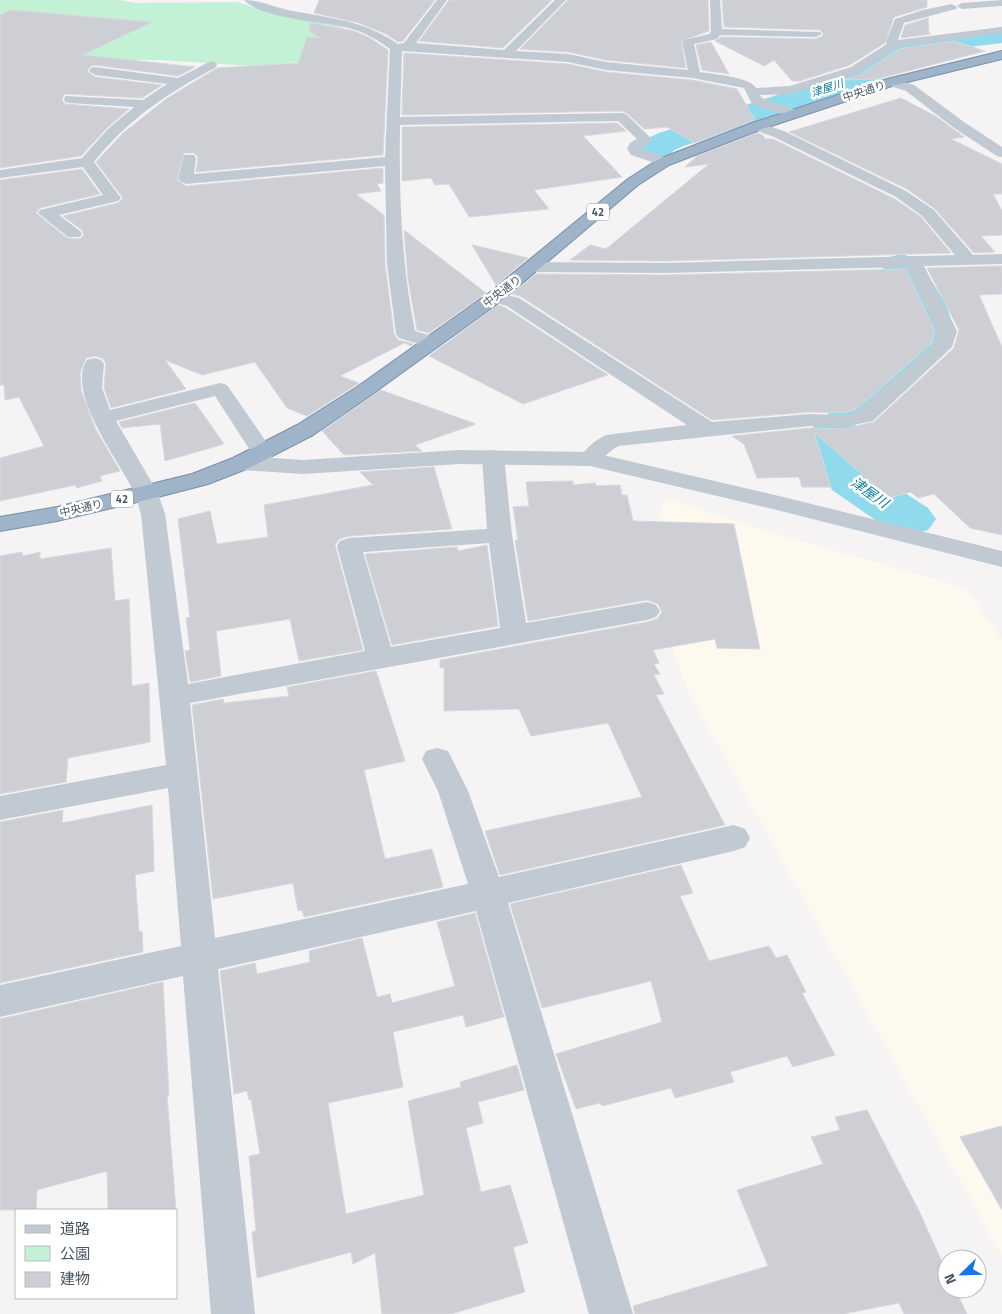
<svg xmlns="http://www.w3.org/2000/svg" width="1002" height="1314" font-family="'Titillium Web','Noto Sans JP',sans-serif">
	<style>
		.commercial { fill: #fdf9ef }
		.green { fill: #c3f1d5 }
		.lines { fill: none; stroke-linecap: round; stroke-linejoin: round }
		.river { fill: #90daee; fill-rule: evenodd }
		.building { fill: #cdcfd5; stroke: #d7d9de }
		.trunk-casing { stroke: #7690ad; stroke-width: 2 }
		.minor { fill: #c1cad2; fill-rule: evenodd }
		.tertiary { fill: #c1cad2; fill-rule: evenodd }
		.trunk { fill: #9fb4c9; fill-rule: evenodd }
		.labels { text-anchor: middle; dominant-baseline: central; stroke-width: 5; stroke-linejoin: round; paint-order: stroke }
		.far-water-label { font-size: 11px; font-style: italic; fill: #0c7c9b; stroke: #fff }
		.far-street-label { font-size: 11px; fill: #4a5661; stroke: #fff }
		.shield { fill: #fff; stroke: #808990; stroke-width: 1 }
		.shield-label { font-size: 11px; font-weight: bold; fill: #4a5661 }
		.water-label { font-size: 14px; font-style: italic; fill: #0c7c9b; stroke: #fff }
	</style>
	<rect width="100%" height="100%" fill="#f5f3f3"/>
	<path class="commercial" d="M666,498l90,30 210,60 36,52v616l-314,-565 -17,-46 -14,-122z"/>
	<path class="green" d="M0,0h119l17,3 101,-1 26,8 76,16 36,16 8,13 -131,11 -91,-6h-53l-50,4 -58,48z"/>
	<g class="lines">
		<path class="river" d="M1002,27v16l-84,10 -38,27 -199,67 -8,4 -5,7 -11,3 -11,-3 -7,-11 5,-7 15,-7 201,-65 34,-24 10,-3z
			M901,254l14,4c13,19 34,43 37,67 2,27 -64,85 -87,95 -3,1 -7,2 -11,3l5,7 4,27 7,13 58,38 8,11 -8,11 -19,5 -19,-5 -58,-40 -19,-33 -2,-27 7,-10 12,-3 -4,-7c8,-12 19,-19 31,-27 62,-46 65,-51 25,-117l5,-8z"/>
	</g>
	<path class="building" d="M319,0h116l-32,41 -5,1 -12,-8 -27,-11 -45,-10z
		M449,0h103l-49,48 -84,-7z
		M568,0h140l1,31 -28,10 5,27 -80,-8 -38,-8 -48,-3z
		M722,0h205v7l-33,10 -9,26 -35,22 -50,16h-8l-18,-21 -10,6 -49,-25 6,-4 95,2 7,-3v-3l-3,-3 -96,-3z
		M11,10l141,12 -69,33 112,12 -17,9 -83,-11 -4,1 -4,5 8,6 67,8 -20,13 -78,-4 -2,6 3,4 64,5 -22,19 -26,28 -81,12v-153z
		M928,18l1,15 2,1 -30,4 4,-13z
		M311,23l43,8 16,7 18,12 -5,105 -187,17 2,-15 -4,-4h-10l-7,27 9,6 197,-18v15l-6,1 4,7 -25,3 28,21 1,49 9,70 4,6 15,4 -2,2 -7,-3 -64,33 19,7 -52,33 -20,-8 -32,-46 -53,13 -37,-15 21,29 -75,19 -7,-20 2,-25 -4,-5 -7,-2 -9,2 -6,15 1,17 14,38 25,43 -20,5 2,5 -25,7 -2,-3 -75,16v-43l44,-12 -25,-49 -14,3 -1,-15h-4v-205l82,-11 18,25 -60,14 -4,5 31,25 13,1 4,-4 -2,-5 -19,-14 55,-13 5,-5 -27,-36 26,-28 44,-35 51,-31 81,-5 9,-26 14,1 -12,-7z
		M954,41l31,10 -108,28 -34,1 17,-5 39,-26z
		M711,42l18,32 -27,-4 -6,-25z
		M404,53l164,11 38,8 86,8 45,9 18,31 -60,23 -28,-16 -23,2 -17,-16 -6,-2 -219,4z
		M901,98l36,19 27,20 -13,2 51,25v30h-9l9,17v24l-21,1 14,16 -21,1 -39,-44 -28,-20 -118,-57z
		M617,123l9,8 -43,5 39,41 -88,13 15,19 -80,8 -20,-33 -14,1 -4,-7 -29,3v-54z
		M757,133l6,2 2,4h8l122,60 26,18 30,36 -286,8 -95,-1 20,-15 16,4 103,-85 -24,3 12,-11z
		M404,230l82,63 -57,40 -12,-3 -9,-51z
		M472,245l56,13 -32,27z
		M1002,266v28l-23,1 23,52v188l-32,-7 -36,-34 -16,4 -7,-6 -22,6 -75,-66 17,55h-29l-3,-10 -42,1 -13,-34 -12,-8 78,-8 33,1 31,-7 80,-74 5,-18 -32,-62z
		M906,269l29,62 -4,13 -74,65 -14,4 -33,-1 -98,8 -192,-124 -8,-2 24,-20 129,1z
		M498,305l8,3 102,67 -85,29 -94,-48z
		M381,390l95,34 -61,21 7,6 -78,4 -22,-24z
		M195,403l29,41 -59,17 -5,-37 -38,4 -3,-6z
		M434,467l18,62 -103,7 -10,3 -4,6 28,105 -64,11 -9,-42 -74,12 5,45 -31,6 -5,-31 5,-1 -4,-32 4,-1 -12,-98 32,-8 7,33 51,-7 -4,-32 109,-20 -13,-13z
		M573,481v4l22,-2 1,3 24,-1 2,10h5l6,26 101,3 26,125 -43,-1 -2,-9 -62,11 6,13 -5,1 6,10 -6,1 10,19 -8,1 69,130 -225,50 -15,-44 157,-34 -34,-74 -77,13 -12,-27 -75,2v-44l-4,1v-8l207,-38 10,-3 5,-7 -4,-8 -11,-4 -119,21 -13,-81h3l-5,-33 16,-1 -3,-24z
		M487,545l11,81 -106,19 -27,-91 92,-7 1,4z
		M111,548l4,53 14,-2 3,87 17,-3 1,59 -82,16 -2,24 -66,12v-238l22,-4 1,4 17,-4v7z
		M376,671l29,90 -41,9 21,89 47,-10 11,38 -139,30 -2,-7 -4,1 -5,-28 -80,16 -21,-194 31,-6 1,4 65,-7 -2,-9z
		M152,805l2,66 -19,4 4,57 3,-1 1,21 -143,31v-161l63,-12 -1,13z
		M681,865l12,28 -13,3 29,65 60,-15 7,12 11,-3 19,37 -4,1 33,62 -42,12 -6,-11 -57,16 4,10 -59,16 -4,-10 -69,18 -2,-3 -24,6 -20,-55 106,-32 -11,-41 -109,27 -32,-104z
		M475,913l29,104 -38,10 -3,-12 -70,17 10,55 -75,16 18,111 78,-19 -16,-94 53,-14 -1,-5 57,-17 7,25 -46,12 5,21 -17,5 15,64 29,-7 18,58 -15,4 12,45 -74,22h-69l-7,-61 -22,11 -2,-12 -94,26 -5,-46 4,-1 -7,-75 11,-2 -9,-55 -2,1 -2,-9 -13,3 -14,-123 35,-8 2,11 53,-12 -1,-11 53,-13 15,59 13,-3 2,9 63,-17 -18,-64z
		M163,982l6,113 -2,1 9,114h-68l-1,-39 -70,19 -1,20h-36v-191z
		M867,1110l52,101 28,62v16h8l12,25h-63l-5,-11 -56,11h-208l-2,-8 135,-40 -31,-76 86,-26 -12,-27 29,-7 -5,-13z
		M1002,1126v84l-42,-73z"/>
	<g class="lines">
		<g class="trunk-casing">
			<path id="trunk" d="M1002,51v8l-107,26 -133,44 -93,36 -31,20 -137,116 -130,94 -58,40 -64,33 -41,16 -54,14 -97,23 -57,10v-14l57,-10 135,-33 41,-16 64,-33 60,-38 132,-94 139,-114 31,-20 93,-36 135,-44z"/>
		</g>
		<path class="minor" d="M244,0c16,0 29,7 44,10 40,8 76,10 110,34l6,-1 33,-43h10l-31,43 88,7 51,-50h11l-50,51 52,3 38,8 82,8 -6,-28 2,-2 25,-6 2,-2 -1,-32h10l2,29 98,3 2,2 -6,3 -96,-2 -3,4 -23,5 6,28c13,2 50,5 56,16l34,-2 61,-19 36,-23 -1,-2 9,-23 28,-9 29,-6 5,3 -1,2 -52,14 -6,17 104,-13v6l-104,14 -39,26 -68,21 -31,1 2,3 36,13 2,3 -2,3 -5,1 -41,-14 -8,-16 -52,-10 -86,-8 -38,-8 -166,-11 -2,66 221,-4 5,1 27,26 -12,9 28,10 2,3 -2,3 -5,1 -33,-11 -4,-6 3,-6 7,-4 -19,-18 -218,4c-1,69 1,137 15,206l23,7 3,4 -3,4 -7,2 -32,-10 -3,-4 -9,-70 -2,-98 -199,18 -5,-2 -3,-3 6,-24h10l2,3 -2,16 191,-17 5,-108c-12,-9 -26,-17 -41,-21 -27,-7 -87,-9 -105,-28z
			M1002,0v6l-40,3 -5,-3 5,-3z
			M211,61l4,1 2,3 -2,3c-46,24 -88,52 -121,94l27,36 -3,3 -59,14 21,16 2,3 -2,3h-12l-30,-24 2,-3 63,-15 -20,-28 -83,11v-8l82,-12 26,-29 26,-22 -64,-4 -5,-1 -1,-3 1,-3 78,4 24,-16 -72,-9 -6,-4 2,-3 4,-1 83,11z
			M891,78l23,7 50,37 38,25v10l-5,-1 -43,-28 -48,-37 -19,-6 -2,-3z
			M757,122l27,9 122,60 28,19 39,45 29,-1v10l-78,2 33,65 -5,16 -79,74 -30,6 -33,-1 -191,20c-15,7 -19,22 -37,18l-3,-5c7,-11 15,-18 27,-24l81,-10 -180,-119 -18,-5 -3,-4 3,-4 6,-1 24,6 193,124 98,-8 33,1 15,-4 75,-66 4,-14 -30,-64 -242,6 -133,-1 -6,-1 -3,-4 3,-4 6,-1 133,1 290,-8 -33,-39 -26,-19 -122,-60 -22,-8 -2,-3z
			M94,358l7,2 3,4 -2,24 8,22 110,-27 7,2 47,68 -3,5 -8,2 -8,-2 -40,-62 -99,25 42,72 7,21 23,170 177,-33 -28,-105 3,-5 9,-3 138,-9 -5,-72 3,-5 8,-2 8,2 3,5 8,78 14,88 121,-21 9,3 4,6 -4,6 -9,3 -457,83 25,235 253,-54 -30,-93 -16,-32 4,-8 11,-3 11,3 20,40 31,86 235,-52 11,4 5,9 -5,9 -11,4 -226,52 125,411h-44l-113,-403 -258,58 37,345h-44l-28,-338 -183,41v-32l181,-39 -13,-158 -168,32v-24l166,-31 -25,-251c-2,-7 -4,-15 -7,-22 -14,-30 -69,-100 -47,-132zM489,543l11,85 -109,19 -28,-95z"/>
		<path class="tertiary" d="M459,450l131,2 189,44 223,55v16l-225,-57 -187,-44 -131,-2 -156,10 -62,-4 -8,-2 -3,-5 3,-5 8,-2 62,4z"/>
		<use href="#trunk" class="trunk"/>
	</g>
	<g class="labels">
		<g class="far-water-label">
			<text transform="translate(827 88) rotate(-18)">津屋川</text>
		</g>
		<g class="far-street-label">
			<text transform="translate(864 91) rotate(-18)">中央通り</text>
			<text transform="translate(502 291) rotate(-37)">中央通り</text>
			<text transform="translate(81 508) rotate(-13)">中央通り</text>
		</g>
		<g class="shield">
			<rect x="587" y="203.5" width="22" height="17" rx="4"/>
			<rect x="111" y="490.5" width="22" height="17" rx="4"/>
		</g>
		<g class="shield-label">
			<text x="598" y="212">42</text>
			<text x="122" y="499">42</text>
		</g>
		<g class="water-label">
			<text transform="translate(870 492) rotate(35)">津屋川</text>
		</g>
	</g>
	<rect x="15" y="1209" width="162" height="90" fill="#ffffff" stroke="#b7bbc0"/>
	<rect x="25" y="1225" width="25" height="8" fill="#c1cad2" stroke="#b7bbc0"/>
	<text x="60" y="1234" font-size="15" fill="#4a5661">道路</text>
	<rect x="25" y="1246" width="25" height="15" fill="#c3f1d5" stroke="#b7bbc0"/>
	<text x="60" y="1259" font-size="15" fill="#4a5661">公園</text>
	<rect x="25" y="1272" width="25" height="15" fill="#cdcfd5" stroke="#b7bbc0"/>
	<text x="60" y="1284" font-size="15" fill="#4a5661">建物</text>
	<g transform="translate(962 1274) rotate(247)"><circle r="24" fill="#ffffff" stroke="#b7bbc0"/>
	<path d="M0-4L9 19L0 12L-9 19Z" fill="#1a73e8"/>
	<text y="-8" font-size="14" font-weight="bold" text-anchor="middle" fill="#4a5661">N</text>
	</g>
</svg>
